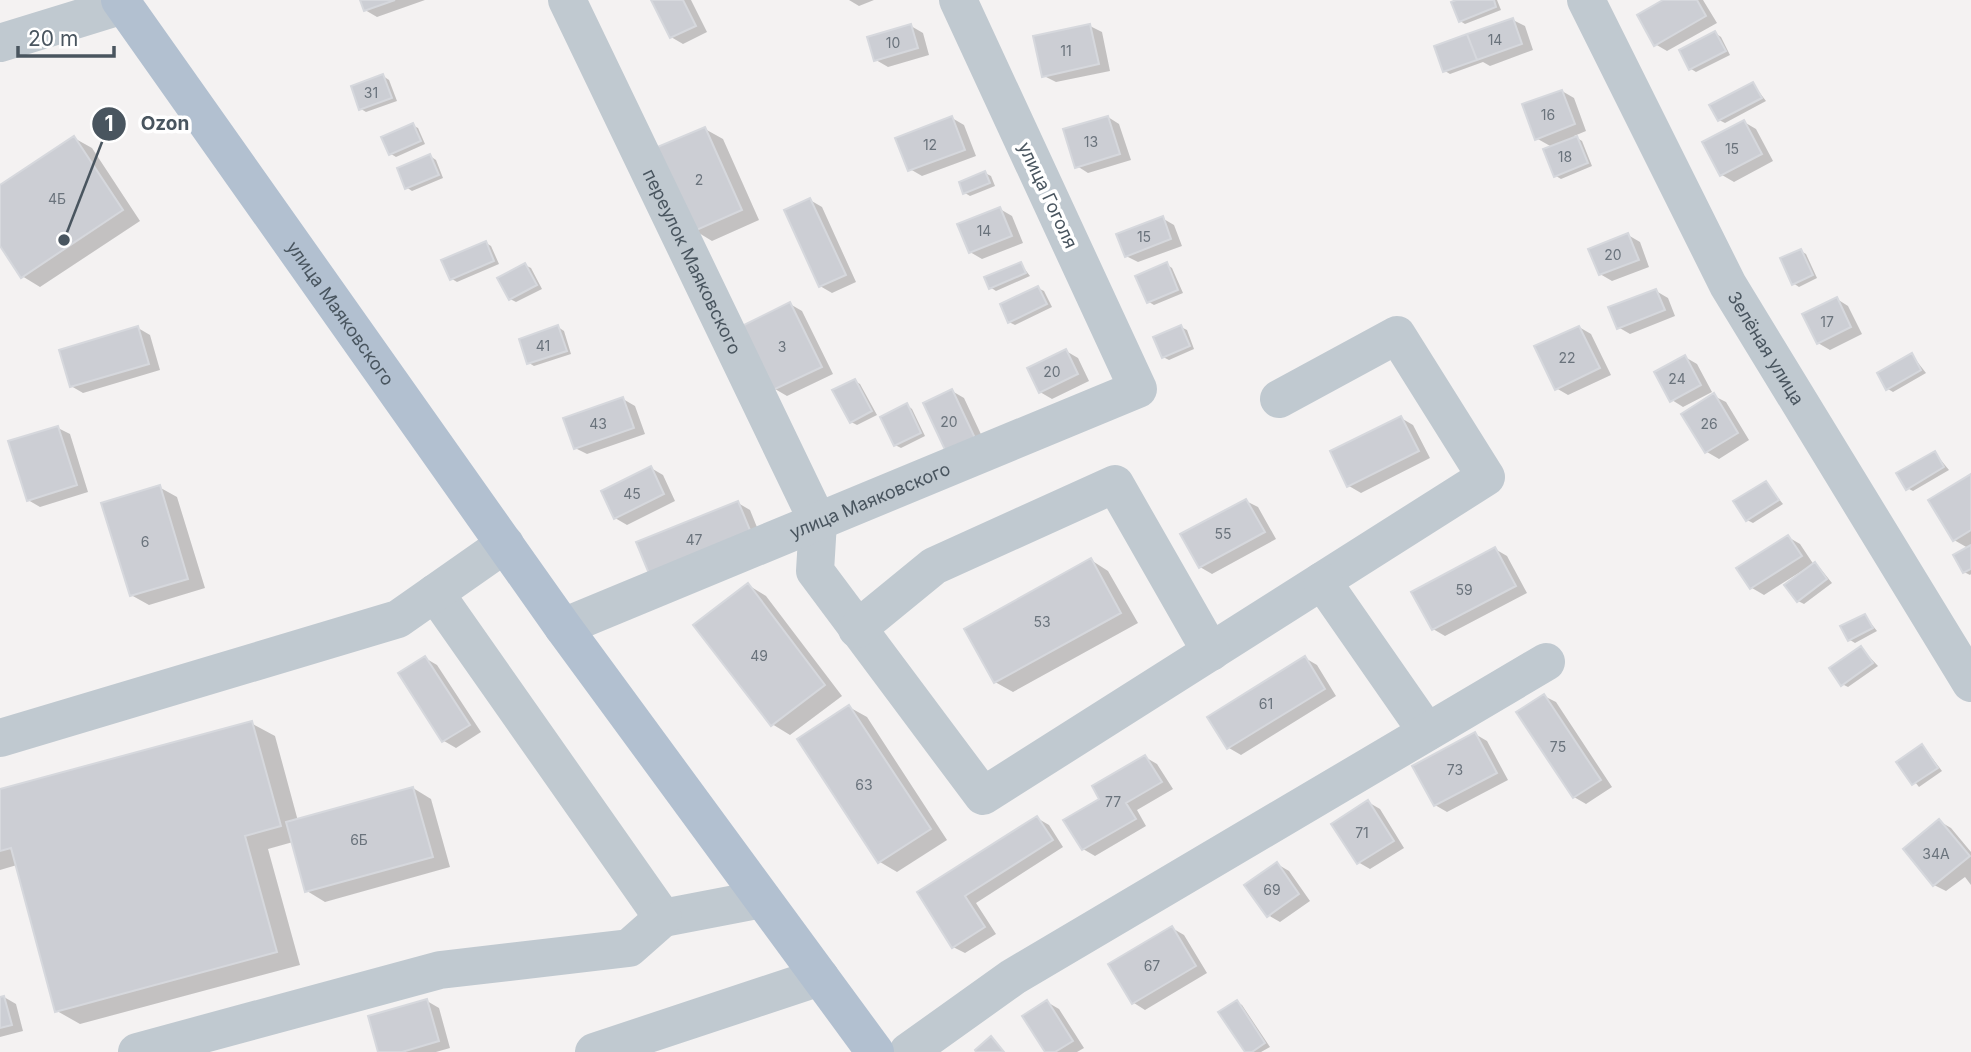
<svg xmlns="http://www.w3.org/2000/svg" width="1971" height="1052" font-family="Inter,sans-serif">
	<style>
		.shadow { fill: #0003 }
		.building { fill: #ccced4; stroke: #d6d8dd; stroke-width: 2 }
		.lines { fill: none; stroke-linecap: round; stroke-linejoin: round }
		.minor { stroke: #c0c9d0; stroke-width: 38 }
		.major { stroke: #b2c0d0; stroke-width: 38 }
		.labels { text-anchor: middle; dominant-baseline: central; stroke-width: 7; stroke-linejoin: round; paint-order: stroke }
		.number-label { font-size: 14px; fill: #6a737c }
		.street-label { font-size: 18px; fill: #49555f; stroke: #fff }
		.leader { fill: none; stroke: #49555f; stroke-width: 2.5 }
		.callout-dot { fill: #49555f; stroke: #fff; stroke-width: 2.5 }
		.mark-label { font-size: 21px; text-anchor: middle; font-weight: bold; fill: #fff }
		.callout-label { font-size: 19px; text-anchor: middle; font-weight: bold; fill: #49555f; stroke: #fff; stroke-width: 7; stroke-linejoin: round; paint-order: stroke }
	</style>
	<rect width="100%" height="100%" fill="#f4f2f2"/>
	<path class="shadow" d="M362,0h63l-48,17 -12,-7z
		M653,0h38l16,32 -24,12 -12,-7z
		M849,0h25l-15,6z
		M1461,0h36l4,10 -36,14 -5,-3z
		M1667,0h36l14,23 -50,28 -12,-7z
		M1513,20l12,6 8,24 -43,16 -7,-4 -33,12 -5,-3z
		M911,26l12,7 6,22 -41,12 -12,-7z
		M1090,26l12,6 8,39 -54,11 -12,-6z
		M1715,33l6,4 9,18 -34,17 -5,-3z
		M383,76l6,4 8,21 -31,11 -5,-3z
		M1753,84l13,17 -41,22 -6,-3z
		M1562,91l12,7 12,33 -12,5 8,5 10,25 -31,13 -5,-3 -4,-29 -16,-9z
		M1108,117l11,7 12,36 -43,13 -11,-7z
		M952,118l12,7 12,31 -54,20 -12,-7z
		M1744,122l12,7 17,32 -39,21 -12,-7z
		M412,125l6,3 7,16 -29,13 -5,-3z
		M705,129l18,10 36,81 -47,21 -18,-11z
		M74,138l18,10 48,73 -100,66 -18,-11 -22,-33v-56z
		M430,156l6,4 7,18 -31,13 -6,-4z
		M985,173l6,3 4,10 -25,10 -5,-3z
		M810,200l12,7 34,75 -24,11 -12,-7z
		M1000,209l12,7 11,27 -41,16 -12,-7z
		M1162,218l12,7 8,21 -44,16 -12,-6z
		M1628,235l12,7 9,25 -37,14 -12,-7z
		M486,243l5,3 8,18 -42,18 -5,-3z
		M1801,251l5,3 11,24 -18,9 -6,-4z
		M1021,264l9,12 -34,15 -6,-4z
		M1166,264l6,4 11,25 -29,12 -5,-3z
		M525,265l6,3 11,21 -26,13 -6,-3z
		M1038,288l6,3 8,16 -37,18 -6,-3z
		M1656,291l12,7 7,18 -45,18 -12,-7z
		M1837,299l11,7 14,28 -32,16 -12,-7z
		M790,304l12,7 31,63 -46,22 -12,-7z
		M558,327l6,4 7,23 -37,12 -5,-3z
		M1181,327l6,3 7,19 -25,11 -6,-3z
		M1579,327l12,7 20,41 -43,20 -12,-7z
		M138,328l12,7 10,35 -77,23 -12,-7z
		M1066,351l12,7 11,23 -37,18 -12,-7z
		M1912,355l14,18 -33,19 -5,-3z
		M1685,357l12,7 15,28 -29,15 -11,-7z
		M855,381l5,3 17,31 -20,10 -6,-3z
		M952,391l12,7 22,47 -61,-41z
		M1714,396l12,6 23,38 -30,19 -12,-7z
		M623,399l12,7 10,28 -58,20 -12,-6z
		M907,405l5,4 13,27 -24,12 -6,-3z
		M1401,418l12,7 17,33 -69,35 -12,-7z
		M58,428l12,6 18,58 -48,15 -12,-7z
		M1935,453l14,17 -36,21 -6,-3z
		M651,468l12,7 12,26 -48,24 -12,-7z
		M1971,476v98l-1,1 -6,-3 4,-24 -14,-8z
		M1766,483l17,21 -30,19 -6,-3z
		M159,487l18,10 28,91 -56,17 -18,-10z
		M1246,501l12,6 18,32 -64,35 -12,-7z
		M738,503l12,7 13,32 -112,33z
		M1788,537l12,7 14,21 6,3 12,15 -28,21 -6,-3 7,-32 -41,26 -12,-7 -13,-19z
		M1495,549l12,7 20,37 -82,43 -12,-7z
		M1091,560l17,11 30,52 -125,69 -18,-10z
		M748,585l18,11 76,100 -52,39 -18,-11z
		M1865,616l12,15 -22,12 -5,-3z
		M1861,648l17,18 -30,21 -6,-3z
		M425,658l12,7 44,67 -25,16 -12,-7z
		M1305,658l12,7 19,31 -95,59 -12,-7 -20,-30z
		M1544,696l12,6 56,85 -26,17 -12,-7z
		M849,707l18,10 80,123 -50,32 -17,-10z
		M251,723l24,13 23,85 115,-33 18,11 19,68 -125,35 -18,-11 -14,-49 -25,7 32,116 -220,59 -23,-13 -40,-146 -17,5v-79z
		M1475,734l12,7 21,39 -61,32 -12,-7z
		M1923,746l19,25 -23,16 -20,-25z
		M1145,757l12,7 16,25 -36,21 9,16 -51,30 -12,-7 19,-50z
		M1368,802l12,7 24,39 -34,21 -12,-7z
		M1037,818l12,7 14,22 -87,56 20,31 -31,19 -12,-6 -34,-54z
		M1939,821l12,7 20,24v33l-6,-8 -19,14 -12,-6z
		M1277,864l12,7 21,30 -30,21 -12,-7z
		M1172,928l12,7 23,38 -62,37 -11,-7z
		M4,997l12,7 7,27 -23,6v-39z
		M427,1001l12,7 11,40 -14,4h-56z
		M1047,1002l12,7 25,39 -7,4h-30z
		M1237,1002l5,3 28,42 -9,5h-14z"/>
	<path class="building" d="M360,0h35l-31,11z
		M651,0h32l13,26 -26,12z
		M1456,0h38l2,7 -37,15 -8,-20z
		M1663,0h34l9,16 -52,30 -17,-31z
		M1513,18l9,26 -45,16 -10,-26z
		M911,24l7,24 -44,13 -7,-24z
		M1090,24l9,40 -57,13 -9,-41z
		M1715,31l11,20 -37,19 -10,-20z
		M1467,34l10,26 -34,12 -9,-26z
		M383,74l9,24 -33,12 -8,-24z
		M1753,82l9,16 -44,23 -9,-16z
		M1562,90l13,34 -40,16 -13,-36z
		M952,116l13,34 -57,21 -13,-33z
		M1108,116l12,38 -45,14 -12,-39z
		M1744,120l18,34 -42,22 -18,-34z
		M413,123l8,18 -32,14 -8,-18z
		M705,127l37,83 -50,22 -37,-84z
		M74,136l49,74 -102,68 -21,-32v-61z
		M1577,136l11,27 -34,14 -11,-28z
		M430,154l9,21 -34,14 -8,-21z
		M985,171l5,12 -27,11 -4,-12z
		M810,198l36,77 -27,12 -35,-77z
		M1000,207l12,29 -43,17 -12,-29z
		M1163,216l8,23 -46,18 -9,-23z
		M1628,233l11,27 -40,15 -11,-26z
		M486,241l8,20 -44,19 -9,-20z
		M1801,249l12,26 -21,10 -12,-27z
		M1021,262l5,11 -37,16 -5,-12z
		M1167,262l11,28 -31,13 -12,-27z
		M525,263l12,22 -28,15 -12,-22z
		M1038,286l9,18 -39,19 -8,-19z
		M1656,289l9,21 -48,19 -9,-22z
		M1837,297l14,30 -34,17 -15,-30z
		M790,302l32,65 -49,23 -31,-64z
		M558,325l9,26 -40,13 -8,-25z
		M1181,325l9,21 -28,12 -9,-21z
		M138,326l11,38 -79,23 -11,-37z
		M1579,326l21,42 -45,22 -21,-44z
		M1066,349l12,25 -39,19 -12,-25z
		M1912,353l9,17 -35,20 -9,-17z
		M1685,355l16,30 -31,17 -16,-30z
		M855,379l17,32 -22,12 -18,-33z
		M952,389l23,49 -29,14 -23,-49z
		M1714,393l24,40 -33,20 -24,-39z
		M623,397l11,31 -60,21 -11,-31z
		M907,403l14,30 -27,13 -14,-29z
		M1401,416l18,35 -72,36 -17,-36z
		M58,426l19,59 -50,16 -19,-60z
		M1935,451l9,16 -38,23 -10,-17z
		M651,466l13,28 -50,25 -13,-28z
		M1971,474v56l-18,11 -25,-41z
		M1766,481l13,19 -33,21 -13,-20z
		M160,485l28,94 -58,17 -29,-93z
		M1246,499l19,33 -66,36 -19,-34z
		M738,501l14,34 -102,41 -14,-34z
		M1788,535l14,21 -52,33 -14,-21z
		M1971,545v24l-8,4 -10,-18z
		M1495,547l21,39 -84,44 -21,-38z
		M1091,558l30,55 -127,70 -30,-54z
		M1815,562l12,17 -30,23 -13,-17z
		M748,583l77,102 -54,41 -78,-101z
		M1865,614l8,14 -25,13 -8,-15z
		M1861,646l12,17 -32,23 -12,-18z
		M425,656l45,69 -28,17 -44,-69z
		M1305,656l20,33 -98,60 -20,-32z
		M1544,694l57,86 -28,18 -57,-86z
		M849,705l82,124 -53,34 -81,-124z
		M252,721l29,105 -36,10 32,116 -222,60 -44,-164 -11,3v-62z
		M1475,732l22,41 -63,33 -22,-40z
		M1922,744l16,24 -26,17 -16,-23z
		M1145,755l17,27 -36,21 10,16 -54,31 -19,-30 36,-21 -7,-13z
		M413,787l20,70 -128,35 -19,-70z
		M1368,800l26,41 -37,23 -26,-40z
		M1037,816l16,24 -88,56 20,31 -33,21 -35,-56z
		M1939,819l31,37 -37,30 -30,-37z
		M1277,862l22,32 -32,23 -23,-32z
		M1172,926l24,40 -64,38 -24,-40z
		M4,996l8,29 -12,3v-31z
		M427,999l12,42 -37,11h-24l-10,-36z
		M1047,1000l26,41 -18,11h-10l-23,-36z
		M1237,1000l28,43 -13,9h-7l-27,-40z
		M991,1036l13,16h-28l-1,-2z"/>
	<g class="lines">
		<g class="minor">
			<path id="s1" d="M567,0l251,522 -3,49 168,225 503,-319 -89,-142 -118,64"/>
			<path id="s2" d="M1586,0l142,285 243,398"/>
			<path d="M0,43l123,-38"/>
			<path d="M1322,581l105,151"/>
			<path d="M435,593l228,325 99,-19"/>
			<path id="s3" d="M563,627l575,-238 -180,-389"/>
			<path d="M857,629l77,-63 181,-82 96,168"/>
			<path d="M0,738l398,-119 107,-75"/>
			<path d="M137,1052l303,-82 189,-22 34,-30"/>
			<path d="M594,1052l226,-75"/>
			<path d="M908,1052l105,-75 533,-315"/>
		</g>
		<path class="major" id="s4" d="M120,0l443,627 312,425"/>
	</g>
	<g class="labels">
		<g class="number-label">
			<text x="1495" y="39">14</text>
			<text x="893" y="42">10</text>
			<text x="1066" y="50">11</text>
			<text x="371" y="92">31</text>
			<text x="1548" y="114">16</text>
			<text x="1091" y="141">13</text>
			<text x="930" y="144">12</text>
			<text x="1732" y="148">15</text>
			<text x="1565" y="156">18</text>
			<text x="699" y="179">2</text>
			<text x="57" y="198">4Б</text>
			<text x="984" y="230">14</text>
			<text x="1144" y="236">15</text>
			<text x="1613" y="254">20</text>
			<text x="1827" y="321">17</text>
			<text x="543" y="345">41</text>
			<text x="782" y="346">3</text>
			<text x="1567" y="357">22</text>
			<text x="1052" y="371">20</text>
			<text x="1677" y="378">24</text>
			<text x="949" y="421">20</text>
			<text x="598" y="423">43</text>
			<text x="1709" y="423">26</text>
			<text x="632" y="493">45</text>
			<text x="1223" y="533">55</text>
			<text x="694" y="539">47</text>
			<text x="145" y="541">6</text>
			<text x="1464" y="589">59</text>
			<text x="1042" y="621">53</text>
			<text x="759" y="655">49</text>
			<text x="1266" y="703">61</text>
			<text x="1558" y="746">75</text>
			<text x="1455" y="769">73</text>
			<text x="864" y="784">63</text>
			<text x="1113" y="801">77</text>
			<text x="1362" y="832">71</text>
			<text x="359" y="839">6Б</text>
			<text x="1936" y="853">34А</text>
			<text x="1272" y="889">69</text>
			<text x="1152" y="965">67</text>
		</g>
		<g class="street-label">
			<text transform="translate(1048 195) rotate(65)">улица Гоголя</text>
			<text stroke="none"><textPath href="#s1" startOffset="290">переулок Маяковского</textPath></text>
			<text stroke="none"><textPath href="#s4" startOffset="383">улица Маяковского</textPath></text>
			<text stroke="none"><textPath href="#s2" startOffset="392">Зелёная улица</textPath></text>
			<text stroke="none"><textPath href="#s3" startOffset="332">улица Маяковского</textPath></text>
		</g>
	</g>
	<path class="leader" d="M64 240L109 124"/>
	<g class="callout-dot">
		<circle cx="64" cy="240" r="7"/>
		<circle cx="109" cy="124" r="18"/>
	</g>
	<g class="mark-label">
		<text x="109" y="131">1</text>
	</g>
	<g class="callout-label">
		<text x="165" y="130">Ozon</text>
	</g>
	<path d="M18 46v10h96v-10" fill="none" stroke="#49555f" stroke-width="3.5"/>
	<text x="28" y="46" font-size="21" fill="#49555f" stroke="#ffffff" stroke-width="5" paint-order="stroke">20 m</text>
</svg>
